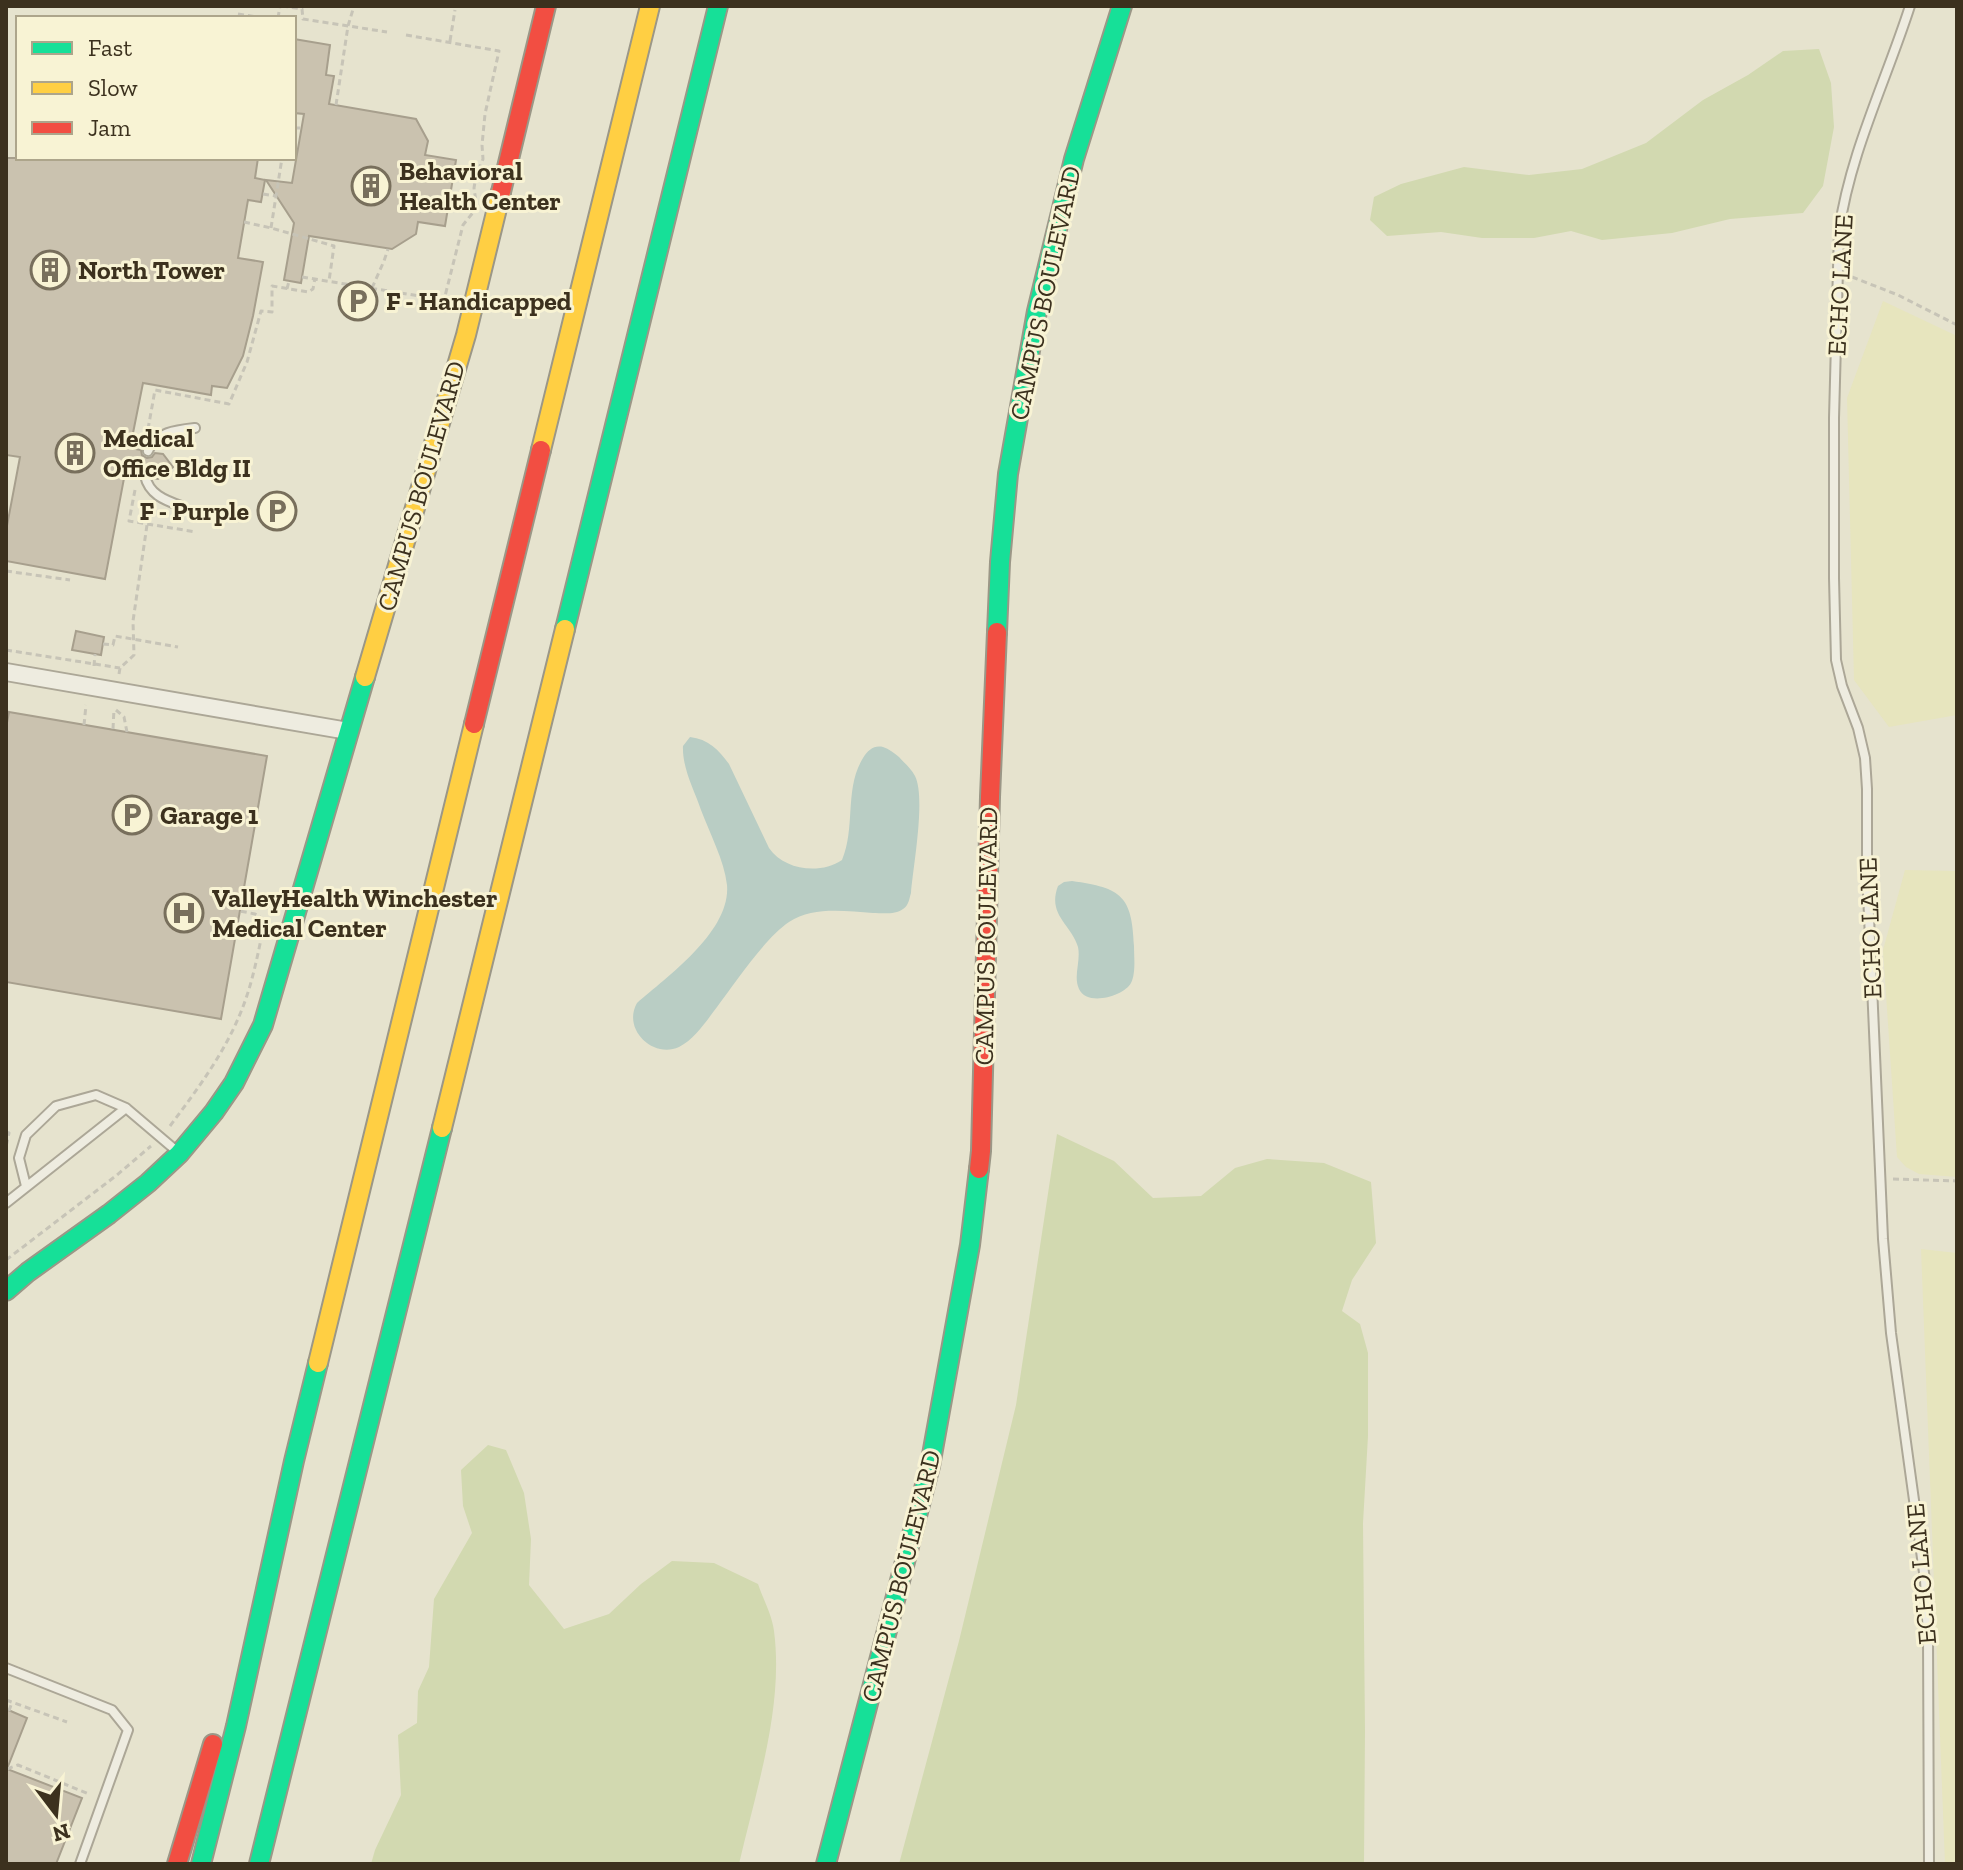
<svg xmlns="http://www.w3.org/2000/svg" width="1963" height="1870" font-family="'Zilla Slab',serif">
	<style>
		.farmland { fill: #e7e5be }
		.green { fill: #d2d9b0 }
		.water { fill: #b9cdc4 }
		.building { fill: #cac2af; stroke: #a79f8d; stroke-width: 2 }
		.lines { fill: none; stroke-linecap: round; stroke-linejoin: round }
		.lane-casing { stroke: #aca797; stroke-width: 12 }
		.street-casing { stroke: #aca797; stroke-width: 20 }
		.fast-casing { stroke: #9b9787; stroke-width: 22 }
		.slow-casing { stroke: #9b9787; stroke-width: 22 }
		.jam-casing { stroke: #9b9787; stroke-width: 22 }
		.path { stroke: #c7c4b7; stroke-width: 3; stroke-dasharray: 6 4; stroke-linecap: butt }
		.lane { stroke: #eeece0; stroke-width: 8 }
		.street { stroke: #eeece0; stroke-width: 16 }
		.fast { stroke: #16e098; stroke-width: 18 }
		.slow { stroke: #ffcf43; stroke-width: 18 }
		.jam { stroke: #f24e42; stroke-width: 18 }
		.labels { text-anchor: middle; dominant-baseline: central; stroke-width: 6; stroke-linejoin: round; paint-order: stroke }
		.poi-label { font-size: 26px; font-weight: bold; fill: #3c311e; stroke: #f8f3d4; text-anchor: start }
		.street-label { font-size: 26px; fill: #3c311e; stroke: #f8f3d4 }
	</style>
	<rect width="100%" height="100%" fill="#e6e3ce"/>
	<path class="farmland" d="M1883,301l74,35v379l-68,12 -35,-47 -7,-282z
		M1905,870l52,1v306l-38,-3 -13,-7 -9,-10 -14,-207z
		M1921,1249l36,4v611h-12z"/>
	<path class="green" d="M1819,49l12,34 3,44 -11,59 -20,27 -73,6 -58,14 -70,7 -31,-9 -37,7h-52l-41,-6 -54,4 -17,-16 4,-23 27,-13 63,-17 65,8 53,-6 64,-26 57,-43 45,-25 35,-24z
		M1057,1134l57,27 39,37 48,-2 34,-28 32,-9 57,4 47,19 5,61 -24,37 -10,31 18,13 8,29v83l-5,87 2,208 -1,133h-465l60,-223 57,-236z
		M488,1445l18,5 18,43 7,46 -2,46 35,44 45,-15 32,-30 31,-23 42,2 44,21c5,15 14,31 16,47 10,76 -18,159 -35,233h-368l4,-14 26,-55 -3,-60 19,-12 1,-32 11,-24 5,-68 38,-66 -9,-27 -2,-36z"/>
	<path class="water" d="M690,737c18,2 29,13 39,27l40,84c15,22 51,27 73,12 14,-33 2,-71 21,-102 5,-8 11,-13 20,-11 6,2 11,6 16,10 5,6 12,11 16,19 11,22 -2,91 -4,117 -2,6 -2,12 -8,16 -8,6 -21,4 -30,4 -28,-2 -60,-7 -84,9 -24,16 -54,61 -72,85 -10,13 -22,32 -38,40 -26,12 -57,-18 -42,-44 31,-27 94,-72 90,-118 -3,-25 -17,-51 -26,-75 -7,-21 -19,-42 -18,-64z
		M1072,881c50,7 60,15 62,65 0,11 2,27 -3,37 -7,13 -44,24 -52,6 -6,-13 2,-28 -1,-42 -7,-23 -31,-32 -20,-61l6,-4z"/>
	<path class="building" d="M294,39l36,6 -4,30 8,1 -5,28 87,15 12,22 -3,14 31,5 -11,66 -27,-4 -2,12 -24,15 -83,-13 -8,47 -17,-3 10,-57 -28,-43 26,3 12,-69 -10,-1z
		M6,158h252l-3,20 10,2 -4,22 -13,-2 -10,58 25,4 -10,54 -10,40 -16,32 -15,-2 -1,9 -68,-12 -13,65 11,2 1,5 5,3 5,-1 3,-4 8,1 10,13 -15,12 -5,-1 -3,-7 -4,-2 -6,2 -2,4 -13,-2 -20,106 -99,-18v-30l14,-74 -14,-2z
		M76,631l28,6 -3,18 -29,-5z
		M9,712l258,44 -46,263 -215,-37v-254z
		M6,1709l21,9 -20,51 75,29 -26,66h-50z"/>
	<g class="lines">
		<g class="lane-casing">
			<path id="lane" d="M1910,6c-24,75 -60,147 -71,225l-5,187v160l2,82 6,26 16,42 7,30 2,31v81l16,369 8,94 34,247 3,58 1,226
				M148,451c8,-19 28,-21 47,-23
				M145,476c4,18 19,24 36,30
				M26,1186l-7,-28 7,-23 30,-29 40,-11 30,13
				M6,1203l120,-95 53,45
				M6,1668l106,42 16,20 -48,134"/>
		</g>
		<g class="street-casing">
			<path id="street" d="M6,672l342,59"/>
		</g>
		<g class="fast-casing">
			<path id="fast" d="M565,629l153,-623
				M997,632l3,-70 8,-88 29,-163 37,-152 48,-153
				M6,1291l22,-19 81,-58 39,-31 31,-29 35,-42 20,-29 29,-58 102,-348
				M201,1864l35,-138 58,-265 24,-98
				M259,1864l183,-736
				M826,1864l104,-398 40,-221 9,-76"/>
		</g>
		<g class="slow-casing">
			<path id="slow" d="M541,450l109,-444
				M365,677l101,-342 35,-143
				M442,1128l123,-499
				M318,1363l156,-639"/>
		</g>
		<g class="jam-casing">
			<path id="jam" d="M501,192l45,-186
				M474,724l67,-274
				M979,1169l2,-18 9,-354 7,-165
				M177,1864l36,-120"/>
		</g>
		<path class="path" d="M282,6l20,3 1,10 84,13
			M238,14l25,4
			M278,18l2,-12
			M406,35l93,16 -14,63 -3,31 1,14 -7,17 -2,12 2,14
			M450,41l5,-31
			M336,105l12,-79 6,-20
			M294,128h7
			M263,194l13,2
			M244,222l27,6 63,18 -5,35
			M271,228l11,-70
			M302,277l142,23 19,-75 12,-15
			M1852,277l46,18 59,30
			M372,288l12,-27 4,-12
			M287,289l2,-8
			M148,429l7,-39 74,14 18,-42 14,-51 11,1v-26l36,6 5,-3 2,-11
			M135,490l-6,31 67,11
			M6,571l64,9
			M103,644l10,1 2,-9 63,11
			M6,650l114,18
			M94,666l1,-12
			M119,674l1,-6 14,-13 -1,-34 14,-96
			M116,710l8,7 3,15
			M84,725l2,-20
			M113,729l1,-20
			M170,1126c29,-39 57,-76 74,-122 10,-27 15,-56 21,-84l-10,-6 -15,-3
			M6,1132l3,1 -3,14
			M1893,1179l64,2
			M6,1260l111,-85 34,-29
			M6,1700l61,22
			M9,1711l3,-9
			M7,1769l11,-4 71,29"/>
		<use href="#lane" class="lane"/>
		<use href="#street" class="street"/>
		<use href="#fast" class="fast"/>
		<use href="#slow" class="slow"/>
		<use href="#jam" class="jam"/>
	</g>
	<defs>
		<g id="building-ring" transform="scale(2)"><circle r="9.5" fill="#f8f3d4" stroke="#786f5c" stroke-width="1.5"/><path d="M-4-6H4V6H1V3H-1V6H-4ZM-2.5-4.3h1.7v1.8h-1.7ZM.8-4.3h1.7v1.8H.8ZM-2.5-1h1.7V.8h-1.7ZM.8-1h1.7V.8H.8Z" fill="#786f5c"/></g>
		<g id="parking-ring" transform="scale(2)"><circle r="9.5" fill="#f8f3d4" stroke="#786f5c" stroke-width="1.5"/><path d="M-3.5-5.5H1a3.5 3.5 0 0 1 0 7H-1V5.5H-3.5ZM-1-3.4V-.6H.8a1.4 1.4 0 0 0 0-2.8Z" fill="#786f5c"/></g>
		<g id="hospital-ring" transform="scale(2)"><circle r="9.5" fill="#f8f3d4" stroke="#786f5c" stroke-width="1.5"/><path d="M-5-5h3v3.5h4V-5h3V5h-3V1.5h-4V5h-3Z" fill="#786f5c"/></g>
	</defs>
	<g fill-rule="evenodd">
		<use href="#building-ring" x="371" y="186"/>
		<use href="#building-ring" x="50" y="270"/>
		<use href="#parking-ring" x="358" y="301"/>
		<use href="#building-ring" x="75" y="453"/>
		<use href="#parking-ring" x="277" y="511"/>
		<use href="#parking-ring" x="132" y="815"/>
		<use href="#hospital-ring" x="184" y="913"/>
	</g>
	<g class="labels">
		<g class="poi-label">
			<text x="399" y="171">Behavioral<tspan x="399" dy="30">Health Center</tspan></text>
			<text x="78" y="270">North Tower</text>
			<text x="386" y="301">F - Handicapped</text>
			<text x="103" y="438">Medical<tspan x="103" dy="30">Office Bldg II</tspan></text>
			<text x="249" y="511" text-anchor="end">F - Purple</text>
			<text x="160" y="815">Garage 1</text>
			<text x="212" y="898">ValleyHealth Winchester<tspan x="212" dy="30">Medical Center</tspan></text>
		</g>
		<g class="street-label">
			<text transform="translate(1840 285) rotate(-87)">ECHO LANE</text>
			<text transform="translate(1045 293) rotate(-78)">CAMPUS BOULEVARD</text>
			<text transform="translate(421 486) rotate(-74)">CAMPUS BOULEVARD</text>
			<text transform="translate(1870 928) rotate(-92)">ECHO LANE</text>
			<text transform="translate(986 936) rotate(-89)">CAMPUS BOULEVARD</text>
			<text transform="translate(1921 1574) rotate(-95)">ECHO LANE</text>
			<text transform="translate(901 1576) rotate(-76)">CAMPUS BOULEVARD</text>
		</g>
	</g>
	<rect width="1963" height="1870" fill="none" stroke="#3c311e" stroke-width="16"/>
	<rect x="16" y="16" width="280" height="144" fill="#f8f3d4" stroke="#ada58b" stroke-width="2"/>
	<rect x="32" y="42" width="40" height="12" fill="#16e098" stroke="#ada58b" stroke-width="2"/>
	<text x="88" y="56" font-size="24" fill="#3c311e">Fast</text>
	<rect x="32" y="82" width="40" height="12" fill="#ffcf43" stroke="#ada58b" stroke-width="2"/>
	<text x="88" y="96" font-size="24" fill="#3c311e">Slow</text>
	<rect x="32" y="122" width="40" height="12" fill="#f24e42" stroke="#ada58b" stroke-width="2"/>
	<text x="88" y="136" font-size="24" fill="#3c311e">Jam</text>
	<g transform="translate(56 1814) rotate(164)" stroke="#f8f3d4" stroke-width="6" paint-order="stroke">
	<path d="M0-6L14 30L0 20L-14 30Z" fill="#3c311e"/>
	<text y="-12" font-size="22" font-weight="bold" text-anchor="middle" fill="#3c311e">N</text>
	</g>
</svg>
